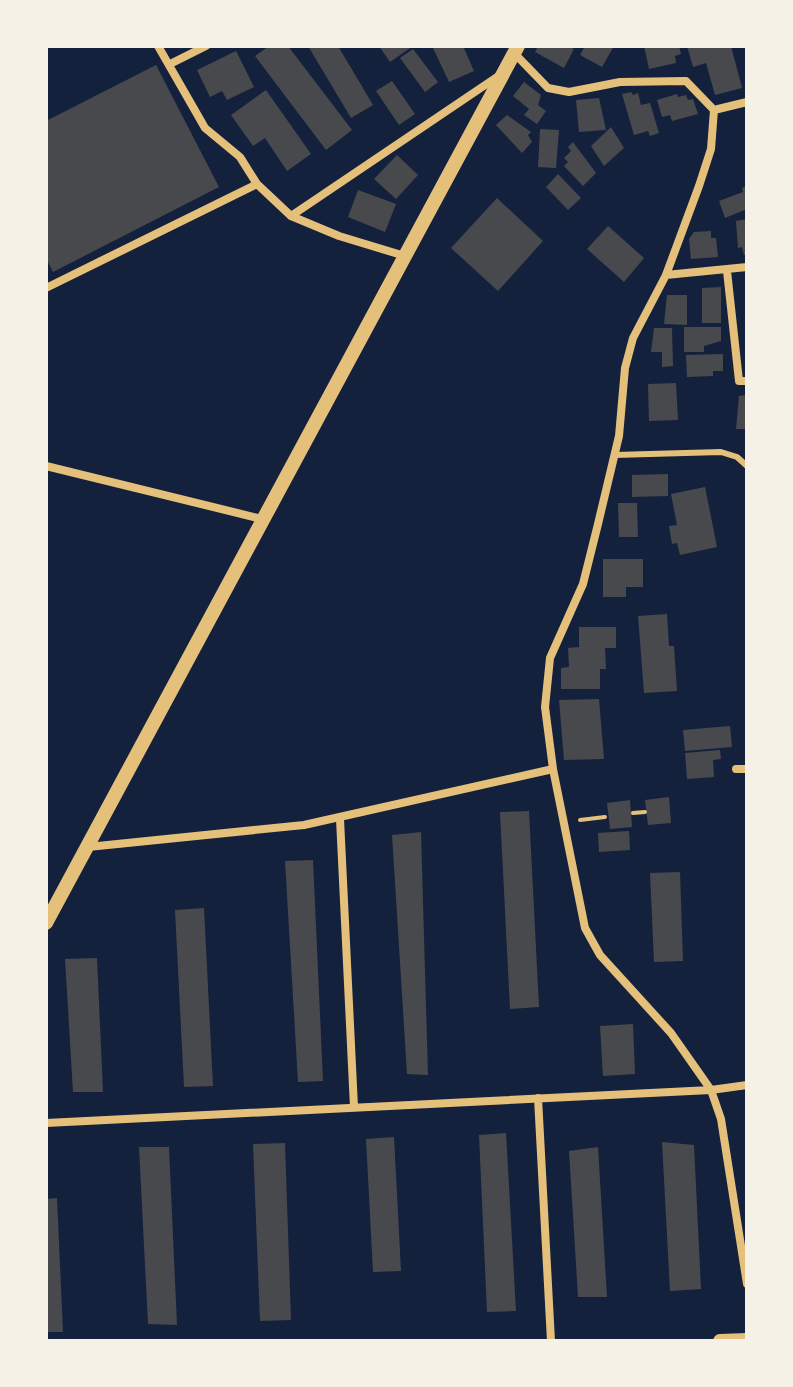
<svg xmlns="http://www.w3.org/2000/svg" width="793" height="1387" font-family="Lora,serif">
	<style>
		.building { fill: #48494c }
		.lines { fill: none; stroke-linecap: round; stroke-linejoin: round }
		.path { stroke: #e5c07b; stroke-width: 4 }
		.service { stroke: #e5c07b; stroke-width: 6 }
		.minor { stroke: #e5c07b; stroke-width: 8 }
		.tertiary { stroke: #e5c07b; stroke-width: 14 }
	</style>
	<rect width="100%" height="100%" fill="#14213d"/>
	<path class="building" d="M269,46h19l64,84 -26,20 -71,-94z
		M308,46h30l35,59 -22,13z
		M379,46h34l-23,16z
		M432,46h31l11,25 -25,11z
		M538,46h30l6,3 -10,19 -29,-16z
		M585,46h29l-12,21 -22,-12z
		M644,46h35l2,8 -6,2 1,7 -27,6z
		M687,46h44l11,42 -27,7 -9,-32 -13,4z
		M413,49l25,33 -13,10 -25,-34z
		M236,51l18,36 -27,13 -5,-9 -12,6 -13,-27z
		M156,65l63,122 -166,85 -7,-14v-137z
		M392,81l23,33 -16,11 -23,-34z
		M524,82l17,13 -3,10 8,6 -9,13 -13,-9 5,-6 -16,-13z
		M266,90l45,64 -24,17 -22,-33 -12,8 -22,-31z
		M631,92l2,3 5,-2 3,12 9,-2 9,30 -9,3 -2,-5 -14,4 -12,-41z
		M677,94l1,3 8,-2 2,5 5,-1 5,15 -26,7 -2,-6 -8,2 -5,-17z
		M599,98l7,32 -27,2 -3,-32z
		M507,115l24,17 -3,3 4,7 -10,11 -26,-28z
		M611,127l13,21 -20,18 -13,-20z
		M540,129l19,1 -3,38 -18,-1z
		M573,142l23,31 -13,13 -19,-20 4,-4 -4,-4 7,-7 -3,-4z
		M397,155l21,20 -22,24 -22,-20z
		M558,174l23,24 -13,12 -22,-23z
		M747,186v23l-22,9 -6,-17 24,-9 -1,-4z
		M358,190l38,14 -11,28 -37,-15z
		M497,198l46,43 -45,50 -47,-43z
		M747,219v36h-3l-2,-8 -4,1 -2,-27z
		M608,226l36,32 -20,24 -37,-33z
		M711,231v7h5l2,19 -27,2 -2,-20 5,-7z
		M721,287v36h-19v-35z
		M667,295h20v30l-23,-1z
		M684,327h37v14l-17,5v6h-20z
		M654,328h18l1,38 -11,1v-15h-11z
		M723,354v17h-10v5l-26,1 -1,-22z
		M676,383l2,37 -29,1 -1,-37z
		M747,395v34h-11l3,-33z
		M668,474v22l-36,1v-22z
		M705,487l12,60 -37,8 -3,-12 -5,1 -3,-18 8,-1 -6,-31z
		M618,503h19l1,34h-19z
		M603,559h40v28h-17v10h-23z
		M667,614l2,32h5l3,45 -33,2 -6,-77z
		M579,627h37v21h-11l1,21h-6v20h-39v-21l8,-1 -1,-19 11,-1z
		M599,699l5,60 -40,1 -5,-60z
		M730,726l2,21 -47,4 -2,-21z
		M720,750l1,9 -8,1 1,17 -27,2 -2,-26z
		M669,797l2,26 -23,2 -3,-25z
		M630,800l2,27 -22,2 -3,-26z
		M529,811l10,196 -29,2 -10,-197z
		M629,831l1,19 -31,2 -1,-19z
		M421,832l7,243 -21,-1 -15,-239z
		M313,860l10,221 -25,1 -13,-221z
		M680,872l3,89 -29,1 -4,-89z
		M204,908l9,178 -29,1 -9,-177z
		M97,958l6,134h-30l-8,-133z
		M633,1024l2,50 -32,2 -3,-50z
		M506,1133l10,178 -29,1 -8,-177z
		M394,1137l7,134 -28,1 -7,-133z
		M662,1142l32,3 7,144 -31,2z
		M285,1143l6,177 -31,1 -7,-177z
		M139,1147h30l8,178 -29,-1z
		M598,1147l9,150h-29l-9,-146z
		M57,1198l6,134h-17v-133z"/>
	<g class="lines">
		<path class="path" d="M633,813l12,-1
			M580,820l25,-3"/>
		<path class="service" d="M614,455l107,-3 16,5 10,9"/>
		<path class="minor" d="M158,46l47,82 35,29 17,27 34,32 48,20 66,20
			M514,53l34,35 21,4 51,-10 66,-1 28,29 -3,39 -12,37 -33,89 -33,63 -8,30 -6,68 -21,88 -15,60 -33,74 -5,49 8,62 32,159 15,27 71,78 40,57 10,29 26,165
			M170,64l36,-18
			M714,110l33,-8
			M291,216l209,-141
			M727,271l12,110h8
			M666,275l81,-8
			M46,288l211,-104
			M46,466l216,53
			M736,769h11
			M340,819l14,288
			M88,847l216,-22 249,-56
			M538,1098l13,243
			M46,1123l665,-33 36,-5"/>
		<path class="tertiary" d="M46,923l472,-877
			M720,1341l27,-1"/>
	</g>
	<rect width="793" height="1387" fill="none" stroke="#f6f1e7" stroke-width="96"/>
</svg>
